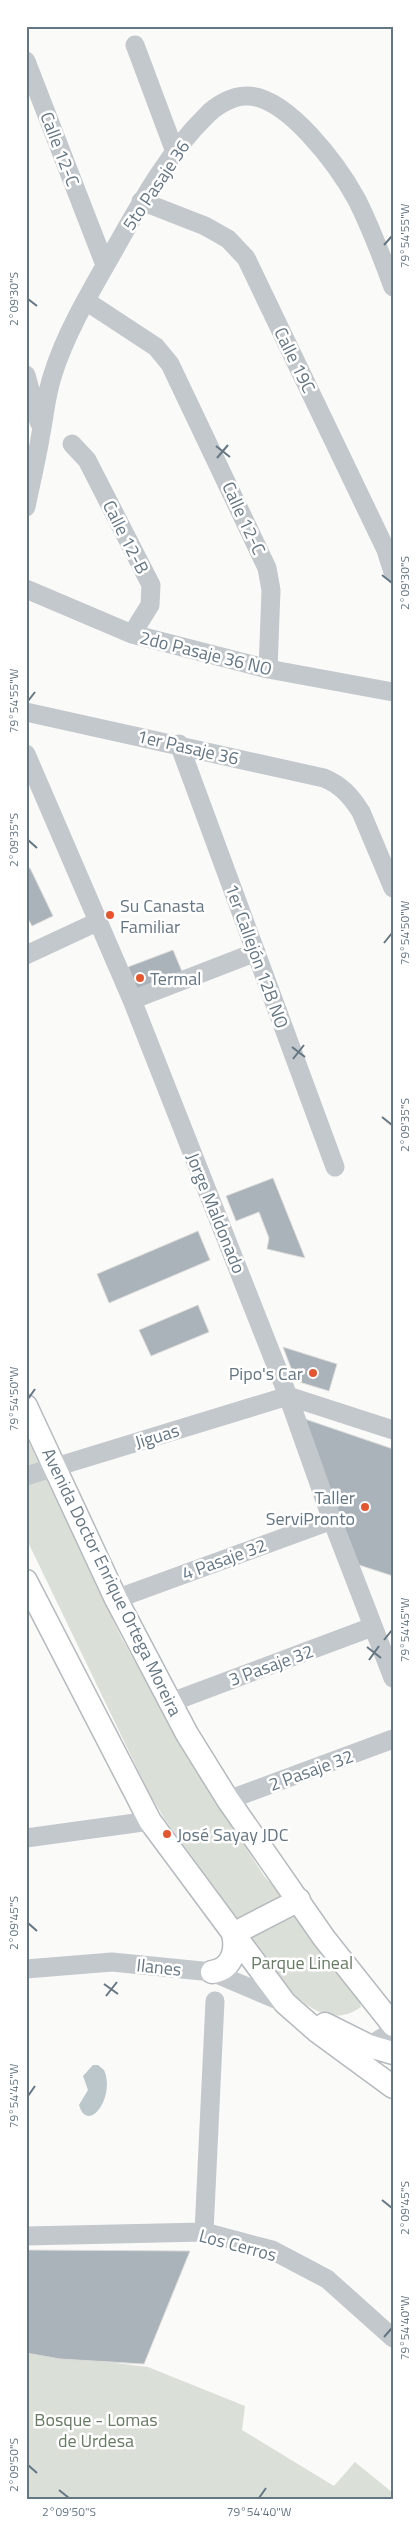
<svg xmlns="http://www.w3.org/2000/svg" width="419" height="2525" font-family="'Titillium Web',sans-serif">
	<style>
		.green { fill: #dadfd7 }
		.water { fill: #bbc7cb }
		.building { fill: #aab3b9; stroke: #dcdcda }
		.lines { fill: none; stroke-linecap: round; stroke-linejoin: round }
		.major-casing { stroke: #b5babe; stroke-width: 25 }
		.minor { stroke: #c3c8cc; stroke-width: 19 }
		.major { stroke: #fff; stroke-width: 22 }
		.ticks { fill: none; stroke: #657683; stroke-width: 2 }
		.poi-dot { fill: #e4572e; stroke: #fff; stroke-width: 2 }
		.labels { text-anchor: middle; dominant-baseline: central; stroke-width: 5; stroke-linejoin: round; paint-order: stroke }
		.street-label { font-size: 18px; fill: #657683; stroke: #fff }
		.poi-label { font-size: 18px; fill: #657683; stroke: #fff; text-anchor: start }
		.park-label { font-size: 18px; fill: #687a64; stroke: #fff }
		.neatline { fill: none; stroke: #657683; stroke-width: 2 }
		.ticks-label { font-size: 12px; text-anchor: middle; fill: #657683 }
	</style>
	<rect width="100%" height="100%" fill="#fafaf8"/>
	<path class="green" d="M26,1436l95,201 77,137 66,102 41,44 51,68 5,19c-29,20 -51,2 -74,-19l-123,-170 -16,-27 -122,-253z
		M26,2352l122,15 97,39 -3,24 92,56 21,-24 38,31v6h-367z"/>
	<path class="water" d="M93,2065h5l6,5c12,27 -16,65 -25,35l9,-15 -5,-14z"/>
	<path class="building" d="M26,868h4l23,48 -21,10 -6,-11z
		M173,950l10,24 -45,17 -10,-24z
		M273,1178l32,80 -38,-9 2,-11 -10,-26 -23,9 -10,-25z
		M198,1231l12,29 -101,43 -12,-29z
		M198,1305l11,27 -58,24 -12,-26z
		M283,1347l54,17 -8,27 -33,-10z
		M302,1418l91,31v127l-34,-11z
		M26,2250l164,1 -46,113 -84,-5 -34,-6z"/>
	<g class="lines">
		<g class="major-casing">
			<path id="major" d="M26,1406l90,193 71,135 41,66 96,138 69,87
				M26,1581l124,240 135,182 33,29 75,55
				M233,1934l66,-34
				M212,1972c20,-3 25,-21 21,-38
				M325,2024l44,22 24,7"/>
		</g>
		<path class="minor" d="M135,45l40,107
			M26,61l79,204
			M141,201l64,25 23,13 18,19 140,292 7,22
			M86,301l70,46 14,17 97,204 4,22 -3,79
			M26,375l13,47
			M72,444l15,16 64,125 -1,20 -18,29
			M26,507c5,-25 11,-49 15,-74 4,-20 5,-39 12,-59 12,-39 36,-80 56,-115 28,-49 56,-103 97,-143 9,-10 26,-20 40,-20 41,-1 93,71 111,104 14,28 25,57 36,87
			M26,589l106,45 136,35 125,23
			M26,712l298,66c17,7 27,18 37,34l32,76
			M179,744l156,423
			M26,754l106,246 156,396 44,124 61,158
			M26,955l71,-33
			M132,1000l124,-48
			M288,1396l105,34
			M26,1476l262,-80
			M116,1599l216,-79
			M169,1703l203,-76
			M228,1800l165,-61
			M26,1838l124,-17
			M26,1969l86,-7 100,10 73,31
			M369,2046l24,-15
			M204,2232l11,-231
			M26,2236l178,-4 68,18 55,29 66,59"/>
		<use href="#major" class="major"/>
	</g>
	<path class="ticks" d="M384,245l8,-9M28,299l9,7M216,446l14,11M217,458l11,-13M382,575l10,8M28,701l7,-9M28,840l9,8M384,943l8,-10M292,1047l13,10M293,1059l11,-14M382,1117l10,8M28,1399l7,-10M384,1640l8,-10M367,1647l14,11M369,1660l10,-14M28,1923l9,8M104,1984l14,10M106,1996l11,-14M28,2096l7,-10M382,2200l10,8M384,2337l8,-9M28,2465l9,8M59,2490l10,8M259,2498l7,-10"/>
	<g class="poi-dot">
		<circle cx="110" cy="915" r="5"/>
		<circle cx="140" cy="978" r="5"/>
		<circle cx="313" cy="1373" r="5"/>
		<circle cx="365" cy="1507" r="5"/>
		<circle cx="167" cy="1834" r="5"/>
	</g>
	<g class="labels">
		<g class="street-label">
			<text transform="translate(60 149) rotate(69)">Calle 12-C</text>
			<text transform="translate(156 185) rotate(-56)">5to Pasaje 36</text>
			<text transform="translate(295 360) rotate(64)">Calle 19C</text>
			<text transform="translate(244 518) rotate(65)">Calle 12-C</text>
			<text transform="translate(126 537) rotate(63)">Calle 12-B</text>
			<text transform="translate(206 653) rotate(14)">2do Pasaje 36 NO</text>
			<text transform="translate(188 747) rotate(13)">1er Pasaje 36</text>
			<text transform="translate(257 956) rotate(70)">1er Callejón 12B NO</text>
			<text transform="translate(216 1213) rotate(68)">Jorge Maldonado</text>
			<text transform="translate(157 1436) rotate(-17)">Jiguas</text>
			<text transform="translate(224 1559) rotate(-20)">4 Pasaje 32</text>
			<text transform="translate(112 1582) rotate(64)">Avenida Doctor Enrique Ortega Moreira</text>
			<text transform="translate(271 1665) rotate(-20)">3 Pasaje 32</text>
			<text transform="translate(311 1770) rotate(-20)">2 Pasaje 32</text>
			<text transform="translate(159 1967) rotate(6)">Ilanes</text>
			<text transform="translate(238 2245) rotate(15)">Los Cerros</text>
		</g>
		<g class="poi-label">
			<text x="120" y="905">Su Canasta<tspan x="120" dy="21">Familiar</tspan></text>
			<text x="150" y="978">Termal</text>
			<text x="303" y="1373" text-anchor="end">Pipo's Car</text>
			<text x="355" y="1497" text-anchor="end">Taller<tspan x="355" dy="21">ServiPronto</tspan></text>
			<text x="177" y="1834">José Sayay JDC</text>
		</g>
		<g class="park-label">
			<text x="302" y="1962">Parque Lineal</text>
			<text x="96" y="2419">Bosque - Lomas<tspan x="96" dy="21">de Urdesa</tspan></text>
		</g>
	</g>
	<rect width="419" height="2525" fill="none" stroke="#ffffff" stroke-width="55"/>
	<rect x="28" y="28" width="364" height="2470" class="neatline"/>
	<g class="ticks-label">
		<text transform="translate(405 236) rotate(-90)" y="4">79°54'55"W</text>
		<text transform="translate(14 299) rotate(-90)" y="4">2°09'30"S</text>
		<text transform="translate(405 583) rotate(-90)" y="4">2°09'30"S</text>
		<text transform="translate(14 701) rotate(-90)" y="4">79°54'55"W</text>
		<text transform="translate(14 840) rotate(-90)" y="4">2°09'35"S</text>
		<text transform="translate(405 933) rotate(-90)" y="4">79°54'50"W</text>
		<text transform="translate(405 1125) rotate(-90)" y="4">2°09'35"S</text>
		<text transform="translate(14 1399) rotate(-90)" y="4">79°54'50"W</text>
		<text transform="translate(405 1630) rotate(-90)" y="4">79°54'45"W</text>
		<text transform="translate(14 1923) rotate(-90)" y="4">2°09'45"S</text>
		<text transform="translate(14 2096) rotate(-90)" y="4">79°54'45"W</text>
		<text transform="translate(405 2208) rotate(-90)" y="4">2°09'45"S</text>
		<text transform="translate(405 2328) rotate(-90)" y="4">79°54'40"W</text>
		<text transform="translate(14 2465) rotate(-90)" y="4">2°09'50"S</text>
		<text x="69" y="2516">2°09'50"S</text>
		<text x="259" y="2516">79°54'40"W</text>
	</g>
</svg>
